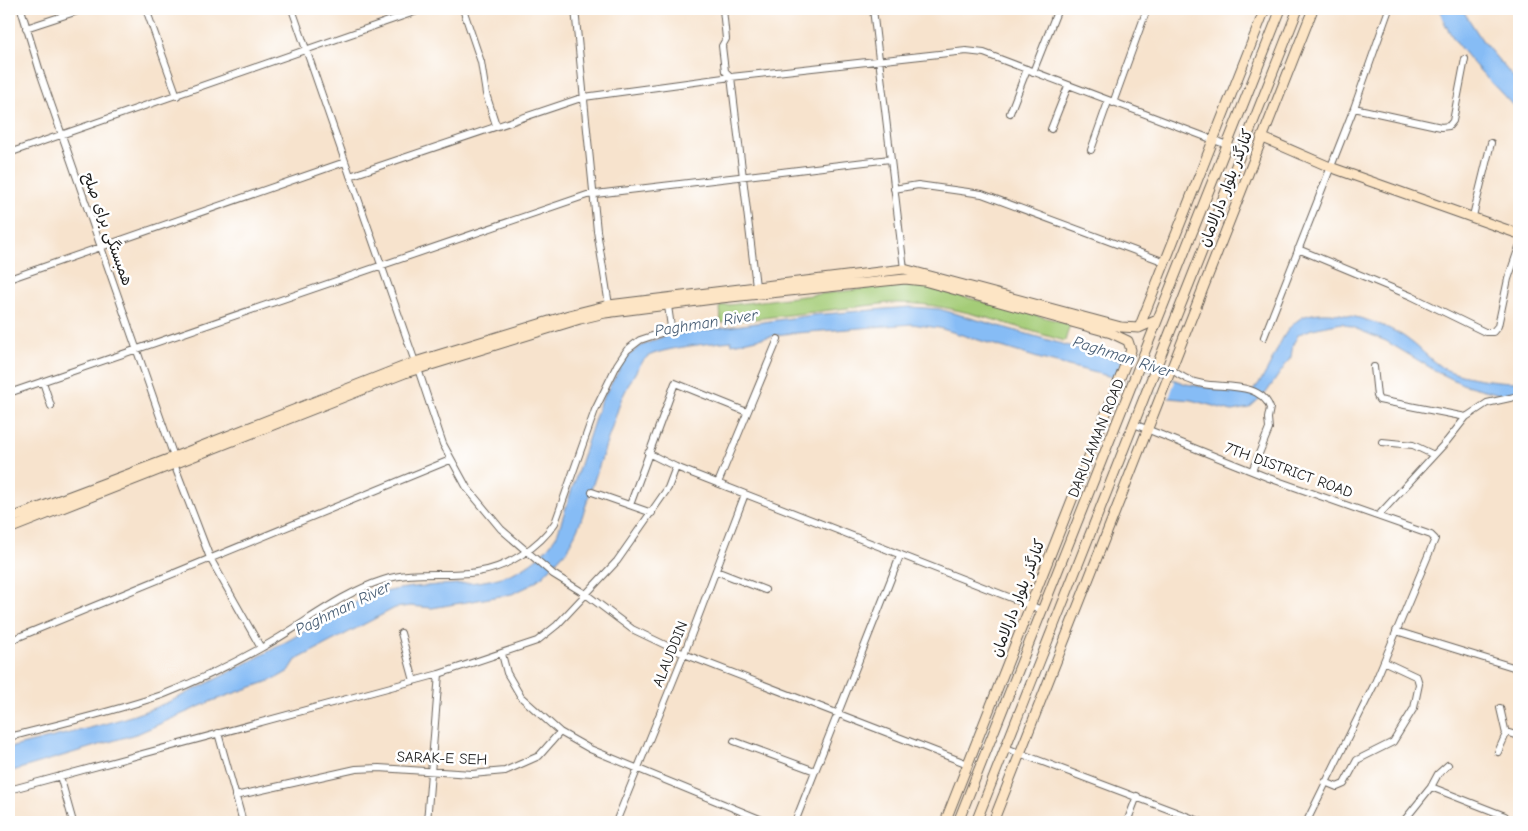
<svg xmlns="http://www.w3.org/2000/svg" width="1528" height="831" font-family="'Comic Neue','Playpen Sans Arabic',sans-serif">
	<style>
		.green { fill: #a4cc77; stroke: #60744a }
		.water { fill: #86bcf5; stroke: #516c88 }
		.pier { fill: #f7e3cd }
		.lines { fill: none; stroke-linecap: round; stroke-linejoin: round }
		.street-casing { stroke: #69625a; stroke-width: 8 }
		.secondary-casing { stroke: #69625a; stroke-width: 11 }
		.street { stroke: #fff; stroke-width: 6 }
		.secondary { stroke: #fde5c5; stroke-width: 9 }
		.labels { text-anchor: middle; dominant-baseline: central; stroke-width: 5; stroke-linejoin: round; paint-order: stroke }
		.street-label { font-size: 15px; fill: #1c1c1c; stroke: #fff }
		.water-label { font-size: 16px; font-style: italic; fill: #465c73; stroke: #fff }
	</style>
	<rect width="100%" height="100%" fill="#fff"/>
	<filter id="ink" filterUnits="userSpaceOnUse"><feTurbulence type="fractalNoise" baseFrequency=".02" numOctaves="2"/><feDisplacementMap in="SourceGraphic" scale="10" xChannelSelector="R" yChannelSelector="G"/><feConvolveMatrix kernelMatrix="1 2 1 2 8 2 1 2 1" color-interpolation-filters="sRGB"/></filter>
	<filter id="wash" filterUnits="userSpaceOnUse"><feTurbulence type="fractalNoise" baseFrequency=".0096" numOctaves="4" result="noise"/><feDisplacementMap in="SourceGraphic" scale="20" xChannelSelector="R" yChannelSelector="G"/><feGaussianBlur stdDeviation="1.12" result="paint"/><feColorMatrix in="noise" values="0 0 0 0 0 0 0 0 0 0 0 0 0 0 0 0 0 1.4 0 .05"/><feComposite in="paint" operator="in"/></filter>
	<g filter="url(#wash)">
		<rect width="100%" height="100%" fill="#f7e3cd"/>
		<path class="green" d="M896,285h22l152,39 -5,17c-58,-16 -116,-40 -176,-38l-168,20 -1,-17z"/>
		<path class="water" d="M1440,9h22l22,34 35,41v29c-24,-30 -71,-67 -79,-104z
			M910,307l29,2 183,52 64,23 63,10c26,-23 26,-57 49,-74 23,-18 86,2 108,18 12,8 23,21 35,29 18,11 58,15 78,15v11l-16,2 -41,-11 -26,-13 -50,-30 -44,-18 -30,6 -13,5 -6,10 -2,13 -25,36 -17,15 -17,3 -41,-11 -22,-2 -53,-20 -75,-19 -102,-31 -27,-4 -129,10 -51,10 -1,-3c-18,2 -70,7 -84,16 -9,7 -21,33 -26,43l-41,123 -12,26 -24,26 -15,11 -17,8 -80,14 -22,-2 -15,2 -99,52 -7,11 -14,8 -63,22 -73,32 -130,39v-24c54,-14 113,-25 164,-48 38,-18 81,-40 118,-61 30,-17 60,-39 94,-47 63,-16 129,8 172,-57l43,-132 26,-45 13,-11 25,-11 149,-21z"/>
		<path class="pier" d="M1122,361l53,20 -6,17 -53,-20z"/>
	</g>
	<g filter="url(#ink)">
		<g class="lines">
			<g class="street-casing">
				<path id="street" d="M21,9l20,66 133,382
					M146,9l31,87
					M292,9l123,353
					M463,9l18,53 5,32 10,31
					M575,9l22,222 12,74
					M723,9l3,30 -4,7 3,25 6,6 25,209
					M873,9l31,260
					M26,28l58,-19
					M1033,72l25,-63
					M1113,103l34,-94
					M1354,108l87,19 8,-1 4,-5 12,-62
					M1010,113l17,-44
					M1051,129l17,-43
					M1091,150l17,-48
					M9,153l414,-144
					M350,176l234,-79 147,-20 235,-26 18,2 243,92
					M894,189l24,-4 64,9 183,68
					M1473,216l18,-73
					M1298,249l113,47 74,36h8l5,-6 10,-47 11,-32
					M9,279l336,-117
					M1264,337l90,-229 35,-99
					M1374,367l3,29 2,4 87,17
					M418,369l25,75 24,44 34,41 52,45 34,21 45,34 52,25 284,110
					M1171,369c10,8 20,13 32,15 21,4 58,-2 67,24l-2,10 1,11 -17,42
					M43,382l8,24
					M9,393l578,-198 303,-36
					M1134,424l135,54 162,57 4,4 -61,146 -67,136
					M9,427v2
					M1382,442l31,3 21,10
					M648,453l28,14 366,143
					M174,464l36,94 51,90
					M718,483l60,-144
					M592,492l60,21
					M630,505l45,-122 72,29
					M1378,516l69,-75 19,-24 21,-14 32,-7
					M716,571l49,19
					M1396,631l117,36 6,5
					M401,633l13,48
					M9,641l441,-181
					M502,654l5,19 14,24 39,35 30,17 177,73
					M1506,732l13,4
					M218,733l25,89
					M9,737c51,-13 103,-25 153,-42 31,-12 70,-31 99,-47 41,-22 78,-54 122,-68 31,-10 63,-3 94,-8 30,-4 62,-25 78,-49l40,-113 22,-45 10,-15 13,-10 30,-10 1,-3 -3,-21
					M734,741l81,30
					M1006,748l196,74
					M1498,752l8,-18 -6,-26
					M60,776l13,46
					M1325,782l12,5 7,-3 13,-24 36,-18 21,-34 5,-24 -2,-7 -32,-15
					M1431,787l74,29v6
					M9,790l430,-116 98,-33 20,-16 60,-64 51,-73 8,-21
					M235,796l121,-27 23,-1 93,6 33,-3 34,-15 21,-24
					M427,822l12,-148
					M616,822l68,-168 61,-160
					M795,822l105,-266
					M1127,822l10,-26
					M1403,822l28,-35 7,-13 10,-9"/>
			</g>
			<g class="secondary-casing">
				<path id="secondary" d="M1261,137l69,30 189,67
					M1139,328l126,-319
					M9,519l165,-62 241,-95 154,-47 40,-10 295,-36 217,58 18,1 18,-8
					M9,529l396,-156 175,-54 25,-6 116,-15 184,-19 19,2 187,52 17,8 3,9 -186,472
					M958,822l323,-813
					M976,822l322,-813
					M993,822l320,-813"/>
			</g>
			<use href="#street" class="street"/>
			<use href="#secondary" class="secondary"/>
		</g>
	</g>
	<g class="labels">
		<g class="street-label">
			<text transform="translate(1226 188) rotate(-69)">کنارگذر بلوار دارالامان</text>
			<text transform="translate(108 229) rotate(70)">همبستگی برای صلح</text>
			<text transform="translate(1096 438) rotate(-68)">DARULAMAN ROAD</text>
			<text transform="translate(1289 470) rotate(20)">7TH DISTRICT ROAD</text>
			<text transform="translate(1018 598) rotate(-69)">کنارگذر بلوار دارالامان</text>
			<text transform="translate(670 654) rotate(-68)">ALAUDDIN</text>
			<text transform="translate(442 758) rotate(2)">SARAK-E SEH</text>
		</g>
		<g class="water-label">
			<text transform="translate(706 323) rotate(-9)">Paghman River</text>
			<text transform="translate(1123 357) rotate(18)">Paghman River</text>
			<text transform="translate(343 608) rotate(-26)">Paghman River</text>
		</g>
	</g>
	<rect width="1528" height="831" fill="none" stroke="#fff" stroke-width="30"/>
</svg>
